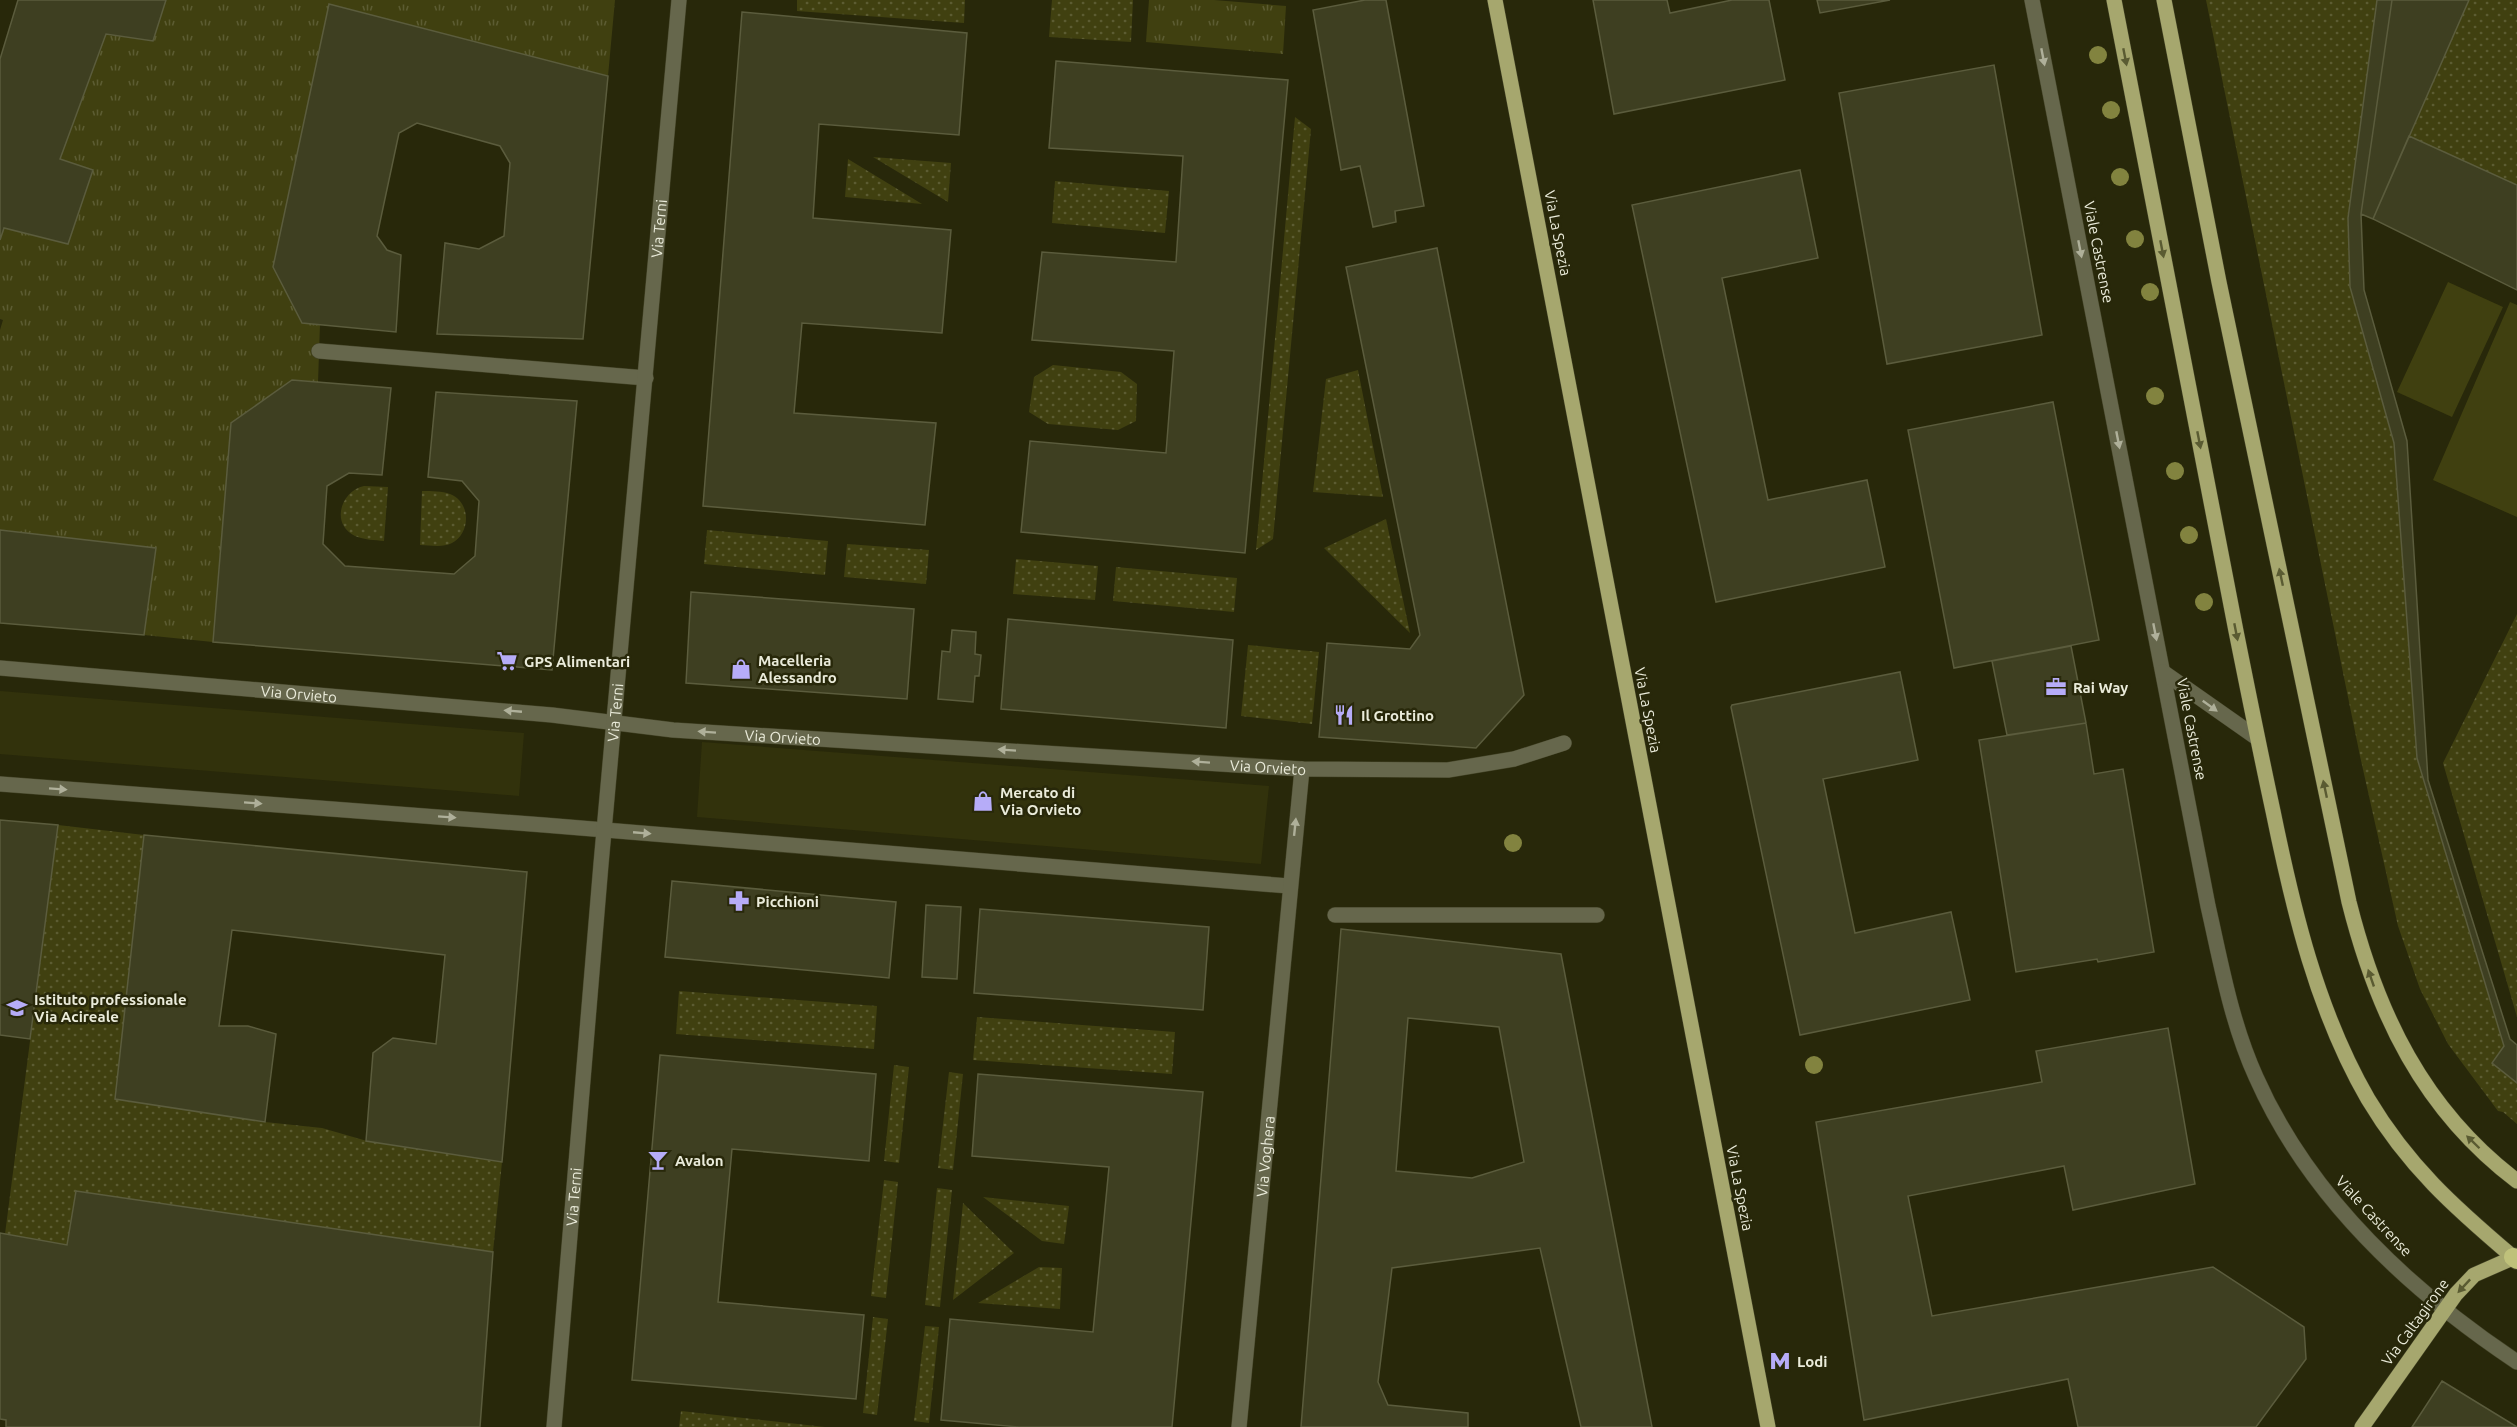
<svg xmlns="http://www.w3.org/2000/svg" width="2517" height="1427" font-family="Ubuntu,sans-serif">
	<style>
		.built { fill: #32320c }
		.grass { fill: url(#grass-dots) }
		.park { fill: url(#park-tufts) }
		.pitch { fill: #404010 }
		.building { fill: #3e3f21; stroke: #5b5c3d; stroke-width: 1.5; fill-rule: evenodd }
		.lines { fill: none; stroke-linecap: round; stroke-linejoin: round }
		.minor-casing { stroke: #434327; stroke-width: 16 }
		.major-casing { stroke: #434327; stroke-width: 16 }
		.highway-casing { stroke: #434327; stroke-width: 20 }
		.minor { stroke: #66674c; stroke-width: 15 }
		.major { stroke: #a6a76e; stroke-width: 15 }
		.highway { stroke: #bfc17b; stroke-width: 18 }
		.tree { fill: #82833f }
		.oneway { fill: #afb09a }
		.oneway2 { fill: #5a5b32 }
		.labels { text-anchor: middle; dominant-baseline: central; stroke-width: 5; stroke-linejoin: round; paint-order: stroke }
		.street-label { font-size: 15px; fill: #eaebda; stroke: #28280a }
		.poi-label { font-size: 15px; font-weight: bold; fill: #eaebda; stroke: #28280a; text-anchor: start }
	</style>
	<defs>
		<pattern id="grass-dots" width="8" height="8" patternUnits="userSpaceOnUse" patternTransform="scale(1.5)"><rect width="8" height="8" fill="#404010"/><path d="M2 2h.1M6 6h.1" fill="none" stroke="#5c5c32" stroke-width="1.8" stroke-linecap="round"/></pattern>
		<pattern id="park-tufts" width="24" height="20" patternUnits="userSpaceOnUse" patternTransform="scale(1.5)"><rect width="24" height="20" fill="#404010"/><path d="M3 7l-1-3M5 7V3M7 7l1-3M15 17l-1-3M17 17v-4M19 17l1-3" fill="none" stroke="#5c5c32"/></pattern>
	</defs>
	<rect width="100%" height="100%" fill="#28280a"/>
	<path class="built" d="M0,691l524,42 -5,63 -519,-42z
		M702,742l567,44 -8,78 -564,-47z"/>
	<path class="grass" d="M797,0h168l-1,23 -167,-12z
		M1052,0h81l-2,42 -82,-5z
		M2206,0h171l-29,218 2,69 44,156 23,315 87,288 -12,17 25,20v41l-14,-12 -5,-1 -50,-67 -28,-55 -22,-63 -38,-170z
		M2469,0h48v185l-108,-49z
		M1295,117l16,12 -38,410 -17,11z
		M873,157l78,6 -3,39z
		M848,159l74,45 -77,-7z
		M1055,181l114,10 -4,42 -113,-10z
		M1053,365l68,7 16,12 -1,37 -18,9 -70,-6 -19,-12 5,-35z
		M1358,370l25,127 -70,-5 13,-113z
		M364,486l24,1 -4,54c-9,-1 -20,-1 -29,-5 -25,-12 -14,-45 9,-50z
		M422,491c9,0 20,0 28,3 21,8 21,39 2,49 -10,5 -22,2 -32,2z
		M1386,519l24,114 -86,-85z
		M707,530l121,11 -3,34 -121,-11z
		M847,544l82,6 -3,34 -82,-7z
		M1016,559l82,7 -3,34 -82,-6z
		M1116,567l121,11 -3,34 -121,-11z
		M2517,614v403l-74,-254z
		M1248,645l71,7 -7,72 -71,-8z
		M58,825l86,10 -29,264 150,23 57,6 45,13 135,21 -9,90 -417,-61 -9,54 -62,-11z
		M679,991l198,15 -3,43 -198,-15z
		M977,1017l198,15 -3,42 -199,-14z
		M894,1065l15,2 -10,96 -15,-2z
		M949,1072l14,2 -10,96 -15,-2z
		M884,1180l14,2 -12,116 -15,-2z
		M937,1188l15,2 -12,117 -15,-2z
		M983,1197l86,9 -5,38 -22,-3z
		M963,1203l51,50 -61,47z
		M1039,1267l23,1 -2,41 -82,-6z
		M873,1317l15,2 -11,96 -14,-2z
		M925,1326l14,1 -10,96 -15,-2z
		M681,1411l144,16h-146z"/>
	<path class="park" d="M166,0h449l-7,76 -279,-71 -56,262 29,56 18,1 -2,58 -26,-2 -61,43 -18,219 -69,-7 12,-87 -156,-18v-200l3,-10 -3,-1v-79l4,-12 64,16 25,-74 -33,-11 46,-125 47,7z
		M1149,0h65l72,6 -3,48 -137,-12z"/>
	<path class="pitch" d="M2448,282l55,25 -51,110 -55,-25z
		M2510,302l7,3v212l-84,-37z"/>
	<path class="building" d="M18,0h148l-13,41 -47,-7 -46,125 33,11 -25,74 -64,-16 -4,12v-181z
		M1365,0h21l38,206 -29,5 1,11 -23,5 -13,-61 -19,4 -28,-160z
		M1593,0h74l3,13 62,-13h37l16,80 -171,34z
		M1817,0h73l-70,13z
		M2377,0h15l-31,214 3,76 43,151 21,339 82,259 7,6v38l-25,-20 12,-17 -87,-288 -23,-315 -44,-156 -2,-69z
		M2392,0h77l-96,219 -12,-5z
		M329,4l279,72 -25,263 -146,-5 8,-91 34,6 25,-13 6,-73 -10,-17 -83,-23 -18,10 -22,103 10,14 14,5 -5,77 -94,-9 -29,-56z
		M742,12l225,21 -8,102 -140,-11 -6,94 138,12 -9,103 -140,-10 -8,90 142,10 -11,102 -222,-19z
		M1056,61l232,19 -43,473 -224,-21 9,-91 136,12 8,-102 -142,-11 10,-88 134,10 7,-106 -134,-8z
		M1994,65l48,270 -155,29 -48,-271z
		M2409,136l108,49v105l-144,-71z
		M1800,170l18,88 -96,20 46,222 99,-20 18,87 -169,35 -84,-397z
		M1437,248l87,447 -48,53 -157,-11 8,-94 83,6 10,-14 -74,-368z
		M292,380l99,8 -9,87 -33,-2 -22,13 -4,58 22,22 109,8 21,-18 4,-55 -17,-20 -34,-4 8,-85 141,9 -25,269 -339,-28 18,-219z
		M2053,402l46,238 -145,28 -46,-238z
		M0,530l156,18 -12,87 -144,-12z
		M691,592l223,17 -7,90 -221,-16z
		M1008,619l225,21 -7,88 -225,-19z
		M952,630l24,2 -1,22 6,1 -2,21h-4l-2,26 -35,-3 4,-48 8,1z
		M2071,646l15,77 -79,12 -15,-74z
		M1900,672l18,88 -95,19 32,154 96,-21 19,88 -170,35 -69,-328 1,-2z
		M2086,723l8,51 29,-5 31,183 -56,10 -1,-3 -81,13 -37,-232z
		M0,820l58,5 -28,214 -30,-4z
		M144,835l383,37 -25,290 -136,-21 7,-88 20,-15 43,6 9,-89 -213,-25 -13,96h29l28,8 -11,88 -150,-23z
		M672,881l224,21 -7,76 -224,-21z
		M926,905l35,2 -4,72 -35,-2z
		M980,909l229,18 -6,83 -229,-17z
		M1341,929l220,25 91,473h-71l-41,-179 -148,20 -14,114 10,23 80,8v14h-167zM1408,1018l91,9 25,135 -52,16 -76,-7z
		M2168,1028l27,156 -122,26 -9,-44 -156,30 24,120 281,-49 91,60 2,32 -50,68h-178l-10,-48 -204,41 -48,-298 226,-40 -6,-31z
		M660,1055l216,19 -7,87 -137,-12 -14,153 146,13 -8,84 -224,-19z
		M978,1074l225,18 -31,335h-153l-78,-7 9,-101 143,13 16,-165 -137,-11z
		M76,1191l417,61 -13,175h-474v-7l-6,-1v-186l67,12z
		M2442,1381l75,46h-105z"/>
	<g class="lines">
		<g class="minor-casing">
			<g id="minor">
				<path d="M2032,0l176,906c13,57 23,116 48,171 53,120 153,213 261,285"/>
				<path d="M319,351l327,27"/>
				<path id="s1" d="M0,668l552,47 121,15 629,39 146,1 66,-11 50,-16"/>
				<path d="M2163,672l94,66"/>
				<path d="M0,784l544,41 745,61"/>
				<path d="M1335,915h262"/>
				<path id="s2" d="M554,1427l47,-563 78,-864"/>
				<path id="s3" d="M1239,1427l63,-658"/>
			</g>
		</g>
		<g class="major-casing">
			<path id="major" d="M1495,0l273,1427
				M2114,0c40,211 81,421 122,631 12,60 24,120 37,180 20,98 44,200 95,288 40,67 86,108 145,158
				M2164,0l55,282 130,620c28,111 74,208 168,279
				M2362,1427l94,-133 18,-19 43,-19"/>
		</g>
		<g class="highway-casing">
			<path id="highway" d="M2513,1257l4,3"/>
		</g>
		<use href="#minor" class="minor"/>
		<use href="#major" class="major"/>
		<use href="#highway" class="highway"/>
	</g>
	<g class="tree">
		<circle cx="2098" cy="55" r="9"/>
		<circle cx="2111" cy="110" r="9"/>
		<circle cx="2120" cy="177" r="9"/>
		<circle cx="2135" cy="239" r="9"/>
		<circle cx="2150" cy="292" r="9"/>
		<circle cx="2155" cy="396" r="9"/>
		<circle cx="2175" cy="471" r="9"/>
		<circle cx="2189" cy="535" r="9"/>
		<circle cx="2204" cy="602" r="9"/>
		<circle cx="1513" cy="843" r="9"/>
		<circle cx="1814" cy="1065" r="9"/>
	</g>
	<defs><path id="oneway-solid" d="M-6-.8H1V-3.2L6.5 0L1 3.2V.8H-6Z" transform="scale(1.5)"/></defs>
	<g class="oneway">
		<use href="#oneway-solid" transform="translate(2043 57) rotate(79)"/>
		<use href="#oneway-solid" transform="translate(2080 249) rotate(79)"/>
		<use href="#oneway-solid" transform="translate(2118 440) rotate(79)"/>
		<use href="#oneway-solid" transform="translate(2155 632) rotate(79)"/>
		<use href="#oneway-solid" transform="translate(2210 706) rotate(36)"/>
		<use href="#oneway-solid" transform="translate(513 711) rotate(-175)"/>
		<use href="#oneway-solid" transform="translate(707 732) rotate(-176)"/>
		<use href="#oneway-solid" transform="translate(1007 750) rotate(-176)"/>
		<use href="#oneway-solid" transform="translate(1201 762) rotate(-176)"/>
		<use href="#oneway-solid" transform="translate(58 789) rotate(4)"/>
		<use href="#oneway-solid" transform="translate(253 803) rotate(4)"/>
		<use href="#oneway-solid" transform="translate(447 817) rotate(4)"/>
		<use href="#oneway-solid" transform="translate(1295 827) rotate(-84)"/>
		<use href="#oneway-solid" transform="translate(642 833) rotate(5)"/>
	</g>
	<g class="oneway2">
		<use href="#oneway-solid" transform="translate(2125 57) rotate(79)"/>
		<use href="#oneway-solid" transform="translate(2162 249) rotate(79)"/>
		<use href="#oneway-solid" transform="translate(2199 440) rotate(79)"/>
		<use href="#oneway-solid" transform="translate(2281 577) rotate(-102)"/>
		<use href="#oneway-solid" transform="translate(2236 632) rotate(79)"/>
		<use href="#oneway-solid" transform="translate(2325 789) rotate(-102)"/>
		<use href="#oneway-solid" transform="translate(2371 978) rotate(-109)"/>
		<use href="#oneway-solid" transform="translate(2473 1142) rotate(-136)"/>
		<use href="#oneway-solid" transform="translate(2464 1286) rotate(133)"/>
	</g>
	<defs>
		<g id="supermarket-bare" transform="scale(1.62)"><path d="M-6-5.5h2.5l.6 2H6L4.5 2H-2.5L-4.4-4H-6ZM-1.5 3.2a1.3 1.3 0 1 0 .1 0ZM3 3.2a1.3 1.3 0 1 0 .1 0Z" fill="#b6acf8" stroke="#28280a" stroke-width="2.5" paint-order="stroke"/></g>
		<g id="shop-bare" transform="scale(1.62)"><path d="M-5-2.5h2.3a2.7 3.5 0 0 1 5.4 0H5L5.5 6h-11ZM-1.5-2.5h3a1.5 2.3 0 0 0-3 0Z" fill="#b6acf8" stroke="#28280a" stroke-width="2.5" paint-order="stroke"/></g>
		<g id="office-bare" transform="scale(1.62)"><path d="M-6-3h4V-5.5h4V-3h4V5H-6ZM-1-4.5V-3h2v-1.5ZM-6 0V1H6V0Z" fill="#b6acf8" stroke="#28280a" stroke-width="2.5" paint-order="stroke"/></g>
		<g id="restaurant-bare" transform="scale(1.62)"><path d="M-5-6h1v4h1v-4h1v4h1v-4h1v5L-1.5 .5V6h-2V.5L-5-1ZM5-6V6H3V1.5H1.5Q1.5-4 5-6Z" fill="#b6acf8" stroke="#28280a" stroke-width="2.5" paint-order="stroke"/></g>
		<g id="pharmacy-bare" transform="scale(1.62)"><path d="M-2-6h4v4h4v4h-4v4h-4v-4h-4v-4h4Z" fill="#b6acf8" stroke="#28280a" stroke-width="2.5" paint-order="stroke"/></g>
		<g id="school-bare" transform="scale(1.62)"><path d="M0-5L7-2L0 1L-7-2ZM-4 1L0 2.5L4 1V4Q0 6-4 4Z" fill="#b6acf8" stroke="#28280a" stroke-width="2.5" paint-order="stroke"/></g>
		<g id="bar-bare" transform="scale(1.62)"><path d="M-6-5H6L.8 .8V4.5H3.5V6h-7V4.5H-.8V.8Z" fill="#b6acf8" stroke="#28280a" stroke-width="2.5" paint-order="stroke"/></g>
		<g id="metro-bare" transform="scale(1.62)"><path d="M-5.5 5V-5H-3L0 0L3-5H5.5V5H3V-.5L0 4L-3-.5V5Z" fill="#b6acf8" stroke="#28280a" stroke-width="2.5" paint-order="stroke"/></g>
	</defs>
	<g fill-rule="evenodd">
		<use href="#supermarket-bare" x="507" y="661"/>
		<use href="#shop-bare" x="741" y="669"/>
		<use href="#office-bare" x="2056" y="687"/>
		<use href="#restaurant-bare" x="1344" y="715"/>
		<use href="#shop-bare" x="983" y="801"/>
		<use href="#pharmacy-bare" x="739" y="901"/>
		<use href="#school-bare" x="17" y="1008"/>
		<use href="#bar-bare" x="658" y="1160"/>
		<use href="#metro-bare" x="1780" y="1361"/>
	</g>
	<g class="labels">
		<g class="street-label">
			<text stroke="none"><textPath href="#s2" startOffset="1203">Via Terni</textPath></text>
			<text transform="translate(1558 233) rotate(79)">Via La Spezia</text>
			<text transform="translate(2099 252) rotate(79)">Viale Castrense</text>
			<text stroke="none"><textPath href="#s1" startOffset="300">Via Orvieto</textPath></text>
			<text transform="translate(1648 710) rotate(79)">Via La Spezia</text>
			<text stroke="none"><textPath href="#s2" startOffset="717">Via Terni</textPath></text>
			<text transform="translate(2192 729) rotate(79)">Viale Castrense</text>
			<text stroke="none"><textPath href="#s1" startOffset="786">Via Orvieto</textPath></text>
			<text stroke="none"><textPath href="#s1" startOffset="1272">Via Orvieto</textPath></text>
			<text stroke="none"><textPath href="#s3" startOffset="272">Via Voghera</textPath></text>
			<text transform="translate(1740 1188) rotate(79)">Via La Spezia</text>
			<text stroke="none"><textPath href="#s2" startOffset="231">Via Terni</textPath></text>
			<text transform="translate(2374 1216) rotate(47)">Viale Castrense</text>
			<text transform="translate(2415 1322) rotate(-54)">Via Caltagirone</text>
		</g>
		<g class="poi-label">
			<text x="758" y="660">Macelleria<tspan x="758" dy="17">Alessandro</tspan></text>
			<text x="524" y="661">GPS Alimentari</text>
			<text x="2073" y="687">Rai Way</text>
			<text x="1361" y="715">Il Grottino</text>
			<text x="1000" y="792">Mercato di<tspan x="1000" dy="17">Via Orvieto</tspan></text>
			<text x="756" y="901">Picchioni</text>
			<text x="34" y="999">Istituto professionale<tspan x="34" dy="17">Via Acireale</tspan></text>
			<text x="675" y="1160">Avalon</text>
			<text x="1797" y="1361">Lodi</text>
		</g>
	</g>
</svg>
